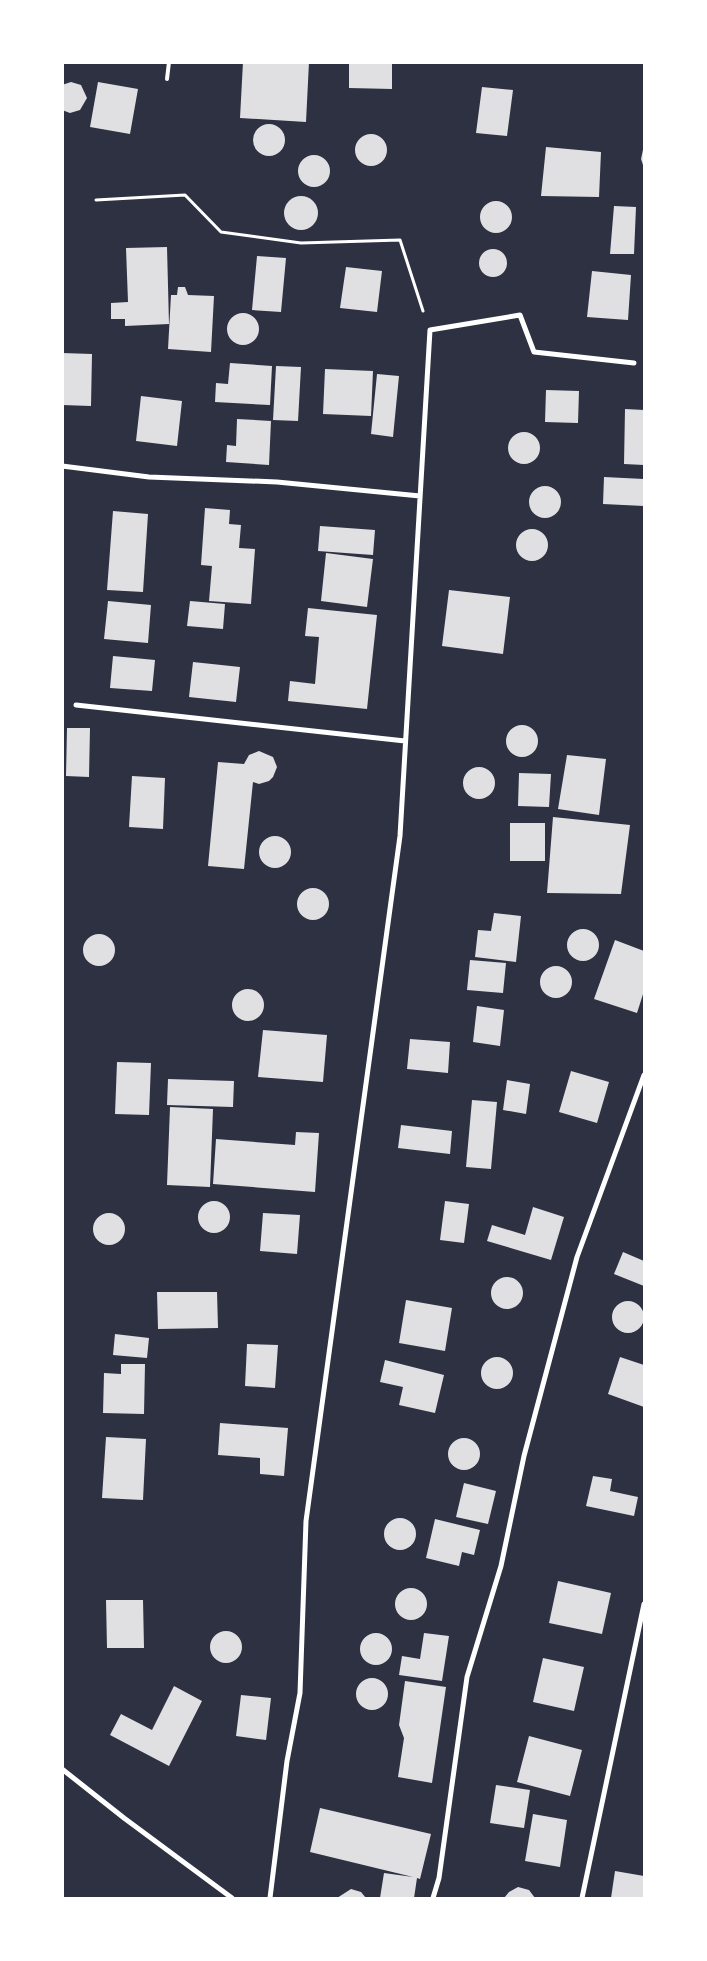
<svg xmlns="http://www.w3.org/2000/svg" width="707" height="1961" font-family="'Golos Text',sans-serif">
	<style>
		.building { fill: #e0e0e3 }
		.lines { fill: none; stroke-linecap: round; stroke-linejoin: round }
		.path { stroke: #fff; stroke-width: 3 }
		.service { stroke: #fff; stroke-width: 4 }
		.minor { stroke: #fff; stroke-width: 5 }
	</style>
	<rect width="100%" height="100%" fill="#2d3142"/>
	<path class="building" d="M243,62h66l-3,60 -66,-4z
		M349,62h43v27l-43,-1z
		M71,82l10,3 6,13 -7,12 -10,3 -8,-3v-25z
		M98,82l40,7 -8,45 -40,-7z
		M482,87l31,3 -6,46 -31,-3z
		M253 140a16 16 0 1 1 32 0a16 16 0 1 1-32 0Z
		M355 150a16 16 0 1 1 32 0a16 16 0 1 1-32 0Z
		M644,145v23l-3,-9z
		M546,147l55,5 -2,45 -58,-1z
		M298 171a16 16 0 1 1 32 0a16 16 0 1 1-32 0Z
		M284 213a17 17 0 1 1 34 0a17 17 0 1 1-34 0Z
		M480 217a16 16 0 1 1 32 0a16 16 0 1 1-32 0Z
		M614,206l22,1 -2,47h-24z
		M167,247l2,77 -44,2v-7h-14v-16l17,-1 -2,-54z
		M479 263a14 14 0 1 1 28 0a14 14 0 1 1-28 0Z
		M257,256l29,2 -5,54 -29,-2z
		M346,267l36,4 -5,41 -37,-4z
		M592,271l39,4 -3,45 -41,-3z
		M178,287h7l3,8 26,1 -3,56 -43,-3 3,-54h6z
		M227 329a16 16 0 1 1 32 0a16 16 0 1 1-32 0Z
		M62,353l30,1 -1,52 -29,-1z
		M230,363l42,3 -2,39 -55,-3 1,-19 12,1z
		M276,366l25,1 -3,54 -25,-1z
		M325,369l48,2 -2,45 -48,-2z
		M377,374l22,2 -6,61 -22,-3z
		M546,390l33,1 -1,32 -33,-1z
		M141,396l41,5 -5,45 -41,-5z
		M625,409l19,1v55l-20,-1z
		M237,419l34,2 -2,44 -43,-3 1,-17 9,1z
		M508 448a16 16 0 1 1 32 0a16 16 0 1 1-32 0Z
		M604,477l40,2v27l-41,-2z
		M529 502a16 16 0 1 1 32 0a16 16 0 1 1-32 0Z
		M205,508l25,2 -1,14 12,1 -2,23 16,1 -4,55 -42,-3 3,-35 -11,-1z
		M113,511l35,3 -5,78 -36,-2z
		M320,526l55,4 -2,25 -55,-4z
		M516 545a16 16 0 1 1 32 0a16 16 0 1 1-32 0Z
		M326,553l47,6 -6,48 -46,-6z
		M449,590l61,7 -7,57 -61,-8z
		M108,601l43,4 -3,38 -44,-4z
		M190,601l35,3 -2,25 -36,-3z
		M308,608l69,7 -10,94 -79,-8 2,-20 25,3 4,-47 -14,-1z
		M113,656l42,4 -3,31 -42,-3z
		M193,662l47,5 -4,35 -47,-5z
		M506 741a16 16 0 1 1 32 0a16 16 0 1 1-32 0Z
		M67,728h23l-1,49 -23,-1z
		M259,751l14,6 4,10 -4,10 -4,4 -10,3 -6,-2 -9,87 -36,-3 10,-104 26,2 5,-9z
		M567,755l39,4 -7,56 -41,-6z
		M463 783a16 16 0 1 1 32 0a16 16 0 1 1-32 0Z
		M519,773l32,1 -2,33 -31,-1z
		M132,776l33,2 -2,51 -34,-2z
		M553,817l77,8 -9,69 -74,-1z
		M510,823h35v38h-35z
		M259 852a16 16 0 1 1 32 0a16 16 0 1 1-32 0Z
		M297 904a16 16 0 1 1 32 0a16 16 0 1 1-32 0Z
		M494,913l27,3 -5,46 -41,-5 3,-27 13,1z
		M567 945a16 16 0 1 1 32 0a16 16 0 1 1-32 0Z
		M83 950a16 16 0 1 1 32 0a16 16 0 1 1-32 0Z
		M615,940l29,11v40l-7,22 -43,-14z
		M470,960l36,3 -3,30 -36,-3z
		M540 982a16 16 0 1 1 32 0a16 16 0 1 1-32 0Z
		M232 1005a16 16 0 1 1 32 0a16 16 0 1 1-32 0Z
		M477,1006l27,4 -4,36 -27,-4z
		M263,1030l64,5 -4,47 -65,-5z
		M410,1039l40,3 -2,31 -41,-4z
		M117,1062l34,1 -2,52 -34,-1z
		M571,1071l38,11 -12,41 -38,-11z
		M168,1079l66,2 -1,26 -66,-2z
		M507,1080l23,4 -4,30 -23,-4z
		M472,1100l25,2 -6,67 -25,-2z
		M170,1107l43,2 -3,78 -43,-2z
		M401,1125l51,6 -2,23 -52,-6z
		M296,1132l23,1 -4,59 -102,-8 3,-45 79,6z
		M198 1217a16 16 0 1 1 32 0a16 16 0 1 1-32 0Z
		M445,1201l24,3 -5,39 -24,-3z
		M533,1207l31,10 -13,43 -64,-19 5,-16 33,10z
		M93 1229a16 16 0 1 1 32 0a16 16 0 1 1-32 0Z
		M263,1213l37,2 -3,39 -37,-3z
		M623,1252l21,9v25l-30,-12z
		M491 1293a16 16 0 1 1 32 0a16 16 0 1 1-32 0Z
		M157,1292h60l1,36 -60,1z
		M406,1300l46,8 -7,43 -46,-8z
		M612 1317a16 16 0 1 1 32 0a16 16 0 1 1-32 0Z
		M115,1334l34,4 -2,20 -34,-3z
		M247,1344l31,1 -3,43 -30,-2z
		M481 1373a16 16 0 1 1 32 0a16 16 0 1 1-32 0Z
		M620,1357l24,8v42l-36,-13z
		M385,1360l59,15 -9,38 -36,-8 4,-18 -23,-5z
		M121,1364h24l-1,50 -41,-1 1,-40 17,1z
		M220,1423l68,5 -4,48 -24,-2v-16l-42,-3z
		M106,1437l40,2 -3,61 -41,-2z
		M448 1454a16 16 0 1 1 32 0a16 16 0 1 1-32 0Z
		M593,1476l19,3 -2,12 28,6 -4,19 -48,-10z
		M464,1483l32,8 -8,33 -32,-7z
		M384 1534a16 16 0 1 1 32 0a16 16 0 1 1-32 0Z
		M435,1519l45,11 -6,25 -12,-3 -3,14 -33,-8z
		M558,1581l53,12 -9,41 -53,-11z
		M395 1604a16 16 0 1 1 32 0a16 16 0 1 1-32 0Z
		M106,1600h37l1,48h-37z
		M210 1647a16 16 0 1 1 32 0a16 16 0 1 1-32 0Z
		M360 1649a16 16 0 1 1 32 0a16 16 0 1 1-32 0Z
		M424,1633l25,3 -7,45 -43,-6 3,-19 18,3z
		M543,1658l41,9 -10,44 -41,-9z
		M356 1694a16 16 0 1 1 32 0a16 16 0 1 1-32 0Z
		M405,1681l41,6 -14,96 -34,-6 6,-39 -5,-13z
		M174,1686l28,15 -33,65 -59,-31 11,-21 31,16z
		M241,1695l30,3 -5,42 -30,-4z
		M529,1736l53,14 -12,46 -53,-14z
		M496,1785l34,5 -6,38 -34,-5z
		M320,1808l111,26 -11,45 -3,-1 -3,20h-34l4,-25 29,4 -103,-25z
		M533,1814l34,6 -7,47 -35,-6z
		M615,1871l29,5v22h-33z
		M518,1887l11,3 6,8h-31l5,-6z
		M351,1889l10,3 5,6h-29z"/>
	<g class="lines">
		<path class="path" d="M96,200l89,-5 36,37 80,11 99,-3 23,71"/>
		<path class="service" d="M167,79l2,-17"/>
		<path class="minor" d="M62,466l87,11 128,5 143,14
			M76,705l329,36
			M62,1769l62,49 108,80
			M270,1898l17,-137 13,-68 6,-172 94,-685 30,-506 90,-15 14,37 100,11
			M433,1898l6,-20 28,-201 34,-111 23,-110 53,-199 67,-182
			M582,1898l62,-294"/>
	</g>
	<rect width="707" height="1961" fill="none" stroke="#ffffff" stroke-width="128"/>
</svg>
